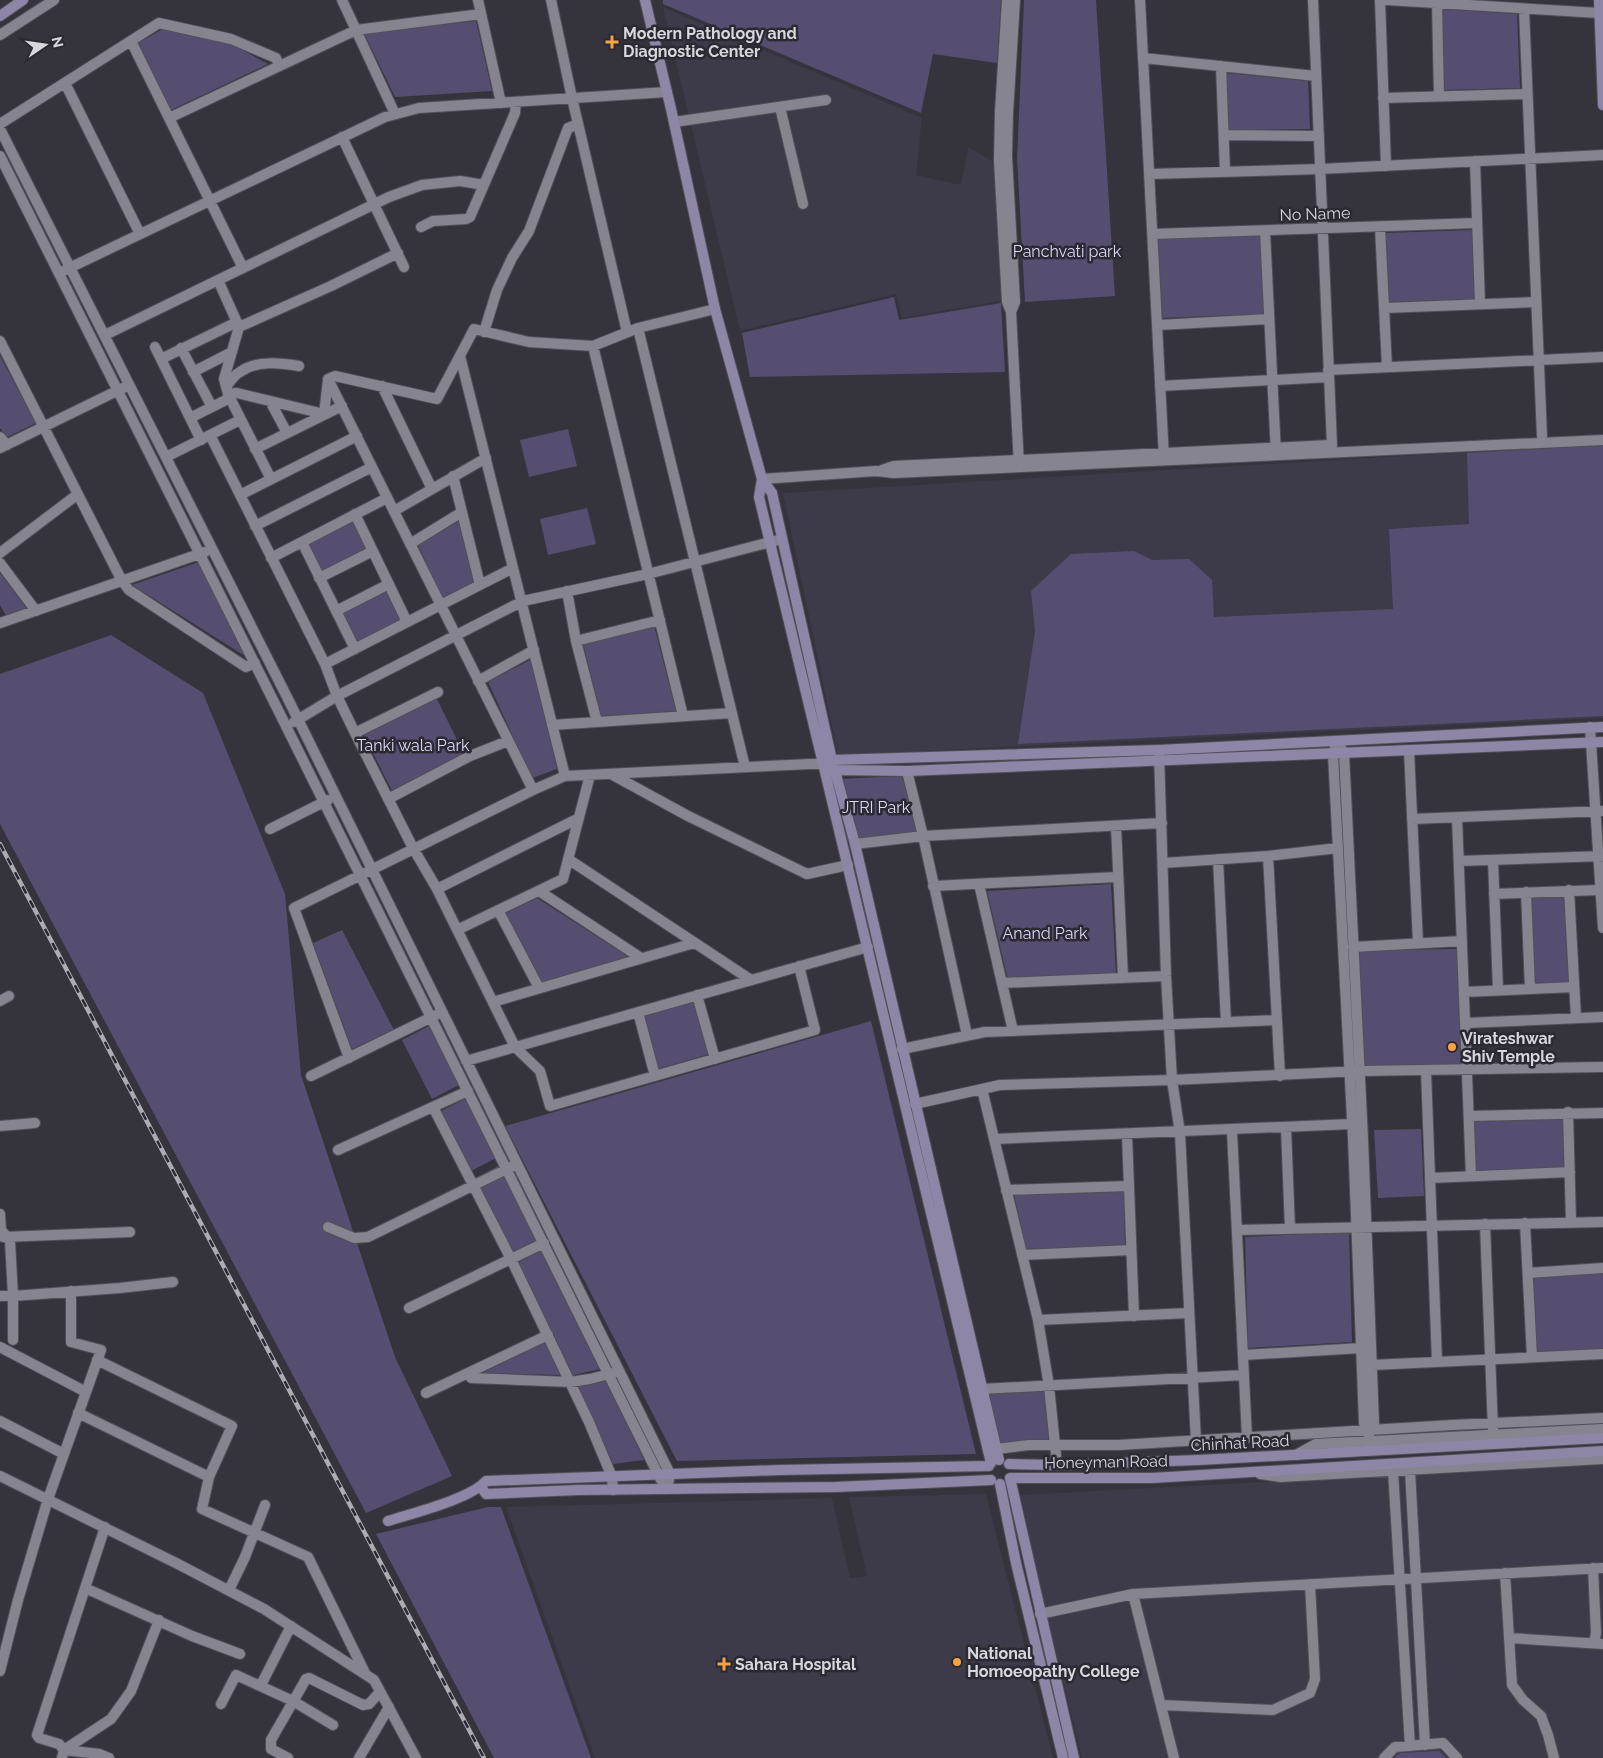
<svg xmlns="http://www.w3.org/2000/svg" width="1603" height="1758" font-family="Raleway,sans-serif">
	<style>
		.built { fill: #3d3a49 }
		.green { fill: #564e70 }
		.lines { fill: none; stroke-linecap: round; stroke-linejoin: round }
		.street-casing { stroke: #504f57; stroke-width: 12 }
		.secondary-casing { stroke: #504f57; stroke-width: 12 }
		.street { stroke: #86848e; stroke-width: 10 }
		.secondary { stroke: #8e86a7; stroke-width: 10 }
		.rail-casing { stroke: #adacb3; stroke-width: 4.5 }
		.rail { stroke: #2b2932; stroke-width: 2.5; stroke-dasharray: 8; stroke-linecap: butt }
		.poi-dot { fill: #f5a345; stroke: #2b2932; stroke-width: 2 }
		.labels { text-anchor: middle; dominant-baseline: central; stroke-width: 5; stroke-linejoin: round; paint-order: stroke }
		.poi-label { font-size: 16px; font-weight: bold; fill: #d7d6dc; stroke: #2b2932; text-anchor: start }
		.street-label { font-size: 16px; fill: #d7d6dc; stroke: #2b2932 }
		.park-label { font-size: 16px; fill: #dcd5f8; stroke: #2b2932 }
	</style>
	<rect width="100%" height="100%" fill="#35333c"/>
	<path class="built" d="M663,7l259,111 -6,57 45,10 7,-38 26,15 7,139 -99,17 -6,-24 -156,37z
		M1603,444v274l-765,37 -55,-262z
		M1603,1464v294h-521l-37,-151 -25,-112z
		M986,1494l67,264h-458l-89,-251 326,-9 18,80 17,-2 -18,-79z"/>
	<path class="green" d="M663,0h338l-4,63 -64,-9 -12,59 -258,-109z
		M1024,0h72l19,296 -90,6 -8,-144z
		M1441,9l76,5 3,74 -76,2z
		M476,21l16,70 -97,6 -31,-64z
		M163,29l70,16 35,19 -97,46 -33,-67z
		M1226,73l82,8 2,48 -83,1z
		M1472,230l3,69 -87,3 -3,-69z
		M1260,234l4,80 -104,4 -3,-80z
		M894,297l5,23 102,-17 4,69 -255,5 -8,-44z
		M0,356l36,67 -29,14 -7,-9z
		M568,429l9,37 -48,11 -9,-37z
		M1603,445v271l-585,28 17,-113 -4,-40 40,-37 63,-3 18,9 37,-1 23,21 2,37 179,-8 -4,-80 80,-5 -2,-71z
		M587,508l9,36 -48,11 -8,-36z
		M355,520l15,30 -48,24 -15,-30z
		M459,521l15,61 -31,17 -25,-54z
		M199,562l46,94 -113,-71z
		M0,573l27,36 -20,8 -7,-12z
		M389,589l15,31 -47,24 -16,-31z
		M654,625l22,86 -75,5 -18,-73z
		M111,635l92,58 82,201 16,181 94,282 57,119 -86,37 -366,-689v-150z
		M532,659l25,110 -25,9 -44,-96z
		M435,695l30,61 -72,37 -30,-60z
		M902,776l17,57 -67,7 -13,-61z
		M1111,884l5,91 -108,5 -21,-89z
		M1567,893l4,92 -40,2 -3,-92z
		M537,898l92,59 -87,26 -38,-69z
		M342,930l52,100 -42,19 -39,-106z
		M1457,949l5,116 -99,3 -5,-118z
		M694,1002l15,52 -51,15 -15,-53z
		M871,1021l105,433 -299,7 -172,-335z
		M429,1026l30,59 -27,14 -30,-59z
		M467,1098l29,60 -25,13 -32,-59z
		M1565,1117l1,52 -93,4 -1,-54z
		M1421,1129l3,67 -46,2 -4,-68z
		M500,1165l38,76 -25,13 -38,-76z
		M1124,1191l1,55 -99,3 -12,-55z
		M1349,1232l3,110 -104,6 -3,-111z
		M542,1250l58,119 -27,6 -56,-112z
		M1603,1272v77l-68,6 -4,-81z
		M545,1342l18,33 -81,-2z
		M606,1380l38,80 -31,4 -35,-78z
		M1046,1390l5,53 -53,1 -12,-51z
		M488,1507h13l90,251h-97l-118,-224z
		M1439,1751l7,7h-52l6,-5z"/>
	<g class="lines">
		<g class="street-casing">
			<path id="street" d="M342,0l53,114
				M478,0l23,103
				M551,0l21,98 55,234
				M1007,0l-7,112 -1,49 8,141 4,10 8,154
				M1140,0l24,458
				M1313,0l19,445
				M1380,0l6,166
				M1387,0l212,13
				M1437,3l2,93
				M1524,9l18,427
				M0,35l54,-35
				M131,41l112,227
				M1143,58l173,18
				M1221,66l4,106
				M65,83l75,151
				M1383,98l144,-4
				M780,107l23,97
				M169,118l187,-88 125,-16
				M674,122l152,-22
				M0,124l159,-101 72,16 45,19 3,8
				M0,129l289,572 381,773 -3,15
				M1224,135l95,1
				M342,137l62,130
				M0,156l278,554 383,770
				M1475,161l5,143
				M1150,174l170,-5 283,-14
				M421,227l12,-6 33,-2 4,-2 45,-104 1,-11
				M1380,227l7,140
				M1265,231l11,223
				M1153,234l324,-11
				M65,270l320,-153 34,-9 248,-16
				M218,280l21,47 -15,52 4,15 43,85
				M1384,308l152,-6
				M1011,312l4,-10 -8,-146 1,-43 7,-113
				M1158,325l111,-6
				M239,327l92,-41 67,-33
				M638,328l107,439
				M484,332l13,-42 15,-32 17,-27 39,-103 10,-4
				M105,335l284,-138 33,-12 38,-4 24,4
				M0,341l122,240 7,9 117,77 9,-4
				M593,346l90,370
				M155,347l46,93
				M181,348l31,59
				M460,356l105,420
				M161,359l76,-37
				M1328,370l275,-13
				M193,372l39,-20
				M328,379l205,411
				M328,379l7,-3 102,23 37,-70 55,13 64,4 45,-18 77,-19
				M382,386l50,103
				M1160,386l169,-9
				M226,387c4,-5 8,-12 14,-15 16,-12 41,-9 59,-6
				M228,394l9,-1 87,21 4,-34
				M270,401l17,32
				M190,418l40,-20
				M210,435l115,229 12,32 18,37 58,115 24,41 78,158 25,24 10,35 265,-76 -16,-64
				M0,437l7,8
				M0,448l125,-61
				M255,449l87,-43
				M166,457l74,-37
				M882,470l12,-4 437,-21
				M453,476l27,109
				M762,479l114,-8 18,2 709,-33
				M240,495l117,-59
				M394,511l92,-53
				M355,514l52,108
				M255,526l117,-59
				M302,542l53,107
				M410,544l52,-32
				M0,553l78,-59
				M271,558l116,-60
				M0,563l36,48
				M319,578l54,-27
				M567,591l9,50 21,81
				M336,611l53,-27
				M0,623l205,-71
				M576,641l84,-21
				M325,664l188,-96
				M478,681l56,-31
				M294,722l43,-26 186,-95 125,-27 134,-35
				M552,725l180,-12
				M1590,727l13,201
				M355,733l83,-41
				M1339,745l5,8 19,386 11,284 -5,7
				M1335,747l-2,7 20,384 11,285 5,7v12
				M1409,750l9,193
				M1159,753l7,223 6,104 8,53 16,308
				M907,771l16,65 44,199
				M611,774l77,42 119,58 41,-9
				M388,799l82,-43 38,-15
				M1457,818l14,358
				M1412,819l191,-8
				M1116,826l7,151
				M270,829l58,-29
				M855,844l68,-8 239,-13
				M1268,856l12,220
				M568,859l183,121
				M1218,859l8,163
				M1493,860l5,130
				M1459,861l144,-5
				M1163,863l105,-7 70,-8
				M979,884l34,147
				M933,886l185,-9
				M437,889l142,-71
				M1569,890l7,128
				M539,891l102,67
				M1526,892l4,97
				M1494,894l105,-4
				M498,910l41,78
				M457,930l106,-51 27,-104
				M1353,947l109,-6
				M1003,983l163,-7
				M1464,992l110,-5
				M697,995l18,64
				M0,1001l9,-5
				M493,1002l201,-59
				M638,1012l17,64
				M1466,1023l137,-6
				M902,1049l83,-17 291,-12
				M349,1058l-55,-150 239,-118 32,-14 245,-12h14
				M466,1061l402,-114
				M1426,1071l11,291
				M311,1076l125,-61
				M982,1089l56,231 11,66 8,79
				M915,1104l85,-19 172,-5 188,-9 243,-4
				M433,1107l78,152 78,163 23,55 1,13
				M1568,1112l3,110
				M1469,1116l134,-3
				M0,1126l35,-3
				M1286,1128l4,101
				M1232,1131l15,307
				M1127,1135l7,181
				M994,1139l358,-15
				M338,1150l130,-59
				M1430,1178l140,-6
				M1006,1190l123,-4
				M0,1214l1,16 9,11 3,55 107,-8 53,-6
				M1525,1223l7,134
				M1485,1224l8,206
				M328,1227l26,11 14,-1 145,-71
				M1237,1230l366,-8
				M3,1237l127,-5
				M1022,1255l109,-5
				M1528,1273l75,-5
				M0,1296h13v44
				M409,1308l135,-65
				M1038,1320l151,-7
				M0,1347l86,45
				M1243,1355l118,-7
				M97,1360l135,66 -23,51 -7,32 106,48 57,116
				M1372,1365l231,-11
				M468,1373l3,5 99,4 20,-3 23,-6
				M982,1389l262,-14
				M426,1393l122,-58
				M78,1413l131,64
				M0,1421l64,33
				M988,1450l41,-5h90l333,-20 151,-7
				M1296,1455l20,-11 287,-15
				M1410,1470l15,275
				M1393,1471l17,275
				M1260,1474l20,3 323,-18
				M0,1476l178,88 86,45 110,71 42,78
				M1593,1568l3,65 -2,10
				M1505,1573l7,112 11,15 18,16 7,19 6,23
				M85,1588l107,48 48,18
				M229,1590l16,-33 20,-52
				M1133,1594l41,164
				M1040,1614l93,-20 470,-26
				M1509,1638l94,6
				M0,1671l18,-71 30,-101 53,-149 -30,-8v-51
				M261,1685l30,-59
				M221,1704l15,-29 57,26 40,24
				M1161,1705l112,5 37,-17 5,-14 -5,-95
				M62,1758l2,-8 -5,-6 -20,-6 -2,-3 68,-208
				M109,1758l-10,-4 -35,-4 47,-31 20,-28 28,-71
				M288,1758l-17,-9v-9l35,-61 3,-1 54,27 6,-1 11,-12
				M359,1758l30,-51
				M1384,1758l11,-11 48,-4 14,15"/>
		</g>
		<g class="secondary-casing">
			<path id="secondary" d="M645,0l26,109 44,200 47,170 10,14 60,267 23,84 144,616
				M1599,0l4,105
				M0,16l23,-16
				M762,479l-3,18 232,966
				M1603,727l-444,23 -327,10 -8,4 11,6 72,1 696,-29
				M1009,1464l48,1 142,-5 404,-22
				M1000,1484l16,79 47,195
				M481,1487l5,7 92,-4 258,-3 155,-7
				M388,1521c25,-8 82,-22 98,-40l294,-11 209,-4
				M1074,1758l-64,-280h142l451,-27"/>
		</g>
		<use href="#street" class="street"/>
		<use href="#secondary" class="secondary"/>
		<g class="rail-casing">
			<path id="rail" d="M0,844l484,914"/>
		</g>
		<use href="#rail" class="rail"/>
	</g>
	<g class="poi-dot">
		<path d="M609.5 34.5h5v5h5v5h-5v5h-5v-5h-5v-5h5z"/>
		<circle cx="1452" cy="1047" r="5"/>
		<circle cx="957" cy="1662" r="5"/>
		<path d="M721.5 1656.5h5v5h5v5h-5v5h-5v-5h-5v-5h5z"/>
	</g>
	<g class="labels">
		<g class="poi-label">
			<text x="623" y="33">Modern Pathology and<tspan x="623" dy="18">Diagnostic Center</tspan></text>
			<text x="1462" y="1038">Virateshwar<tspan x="1462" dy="18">Shiv Temple</tspan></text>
			<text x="967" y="1653">National<tspan x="967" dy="18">Homoeopathy College</tspan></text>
			<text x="735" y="1664">Sahara Hospital</text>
		</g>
		<g class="street-label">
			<text transform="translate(1315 214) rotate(-2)">No Name</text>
			<text transform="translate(1240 1443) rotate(-3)">Chinhat Road</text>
			<text transform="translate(1106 1462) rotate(-1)">Honeyman Road</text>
		</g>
		<g class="park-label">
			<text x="1067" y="251">Panchvati park</text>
			<text x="413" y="745">Tanki wala Park</text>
			<text x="876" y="807">JTRI Park</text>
			<text x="1045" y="933">Anand Park</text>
		</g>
	</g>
	<g transform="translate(45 45) rotate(77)" stroke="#2b2932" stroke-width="4" paint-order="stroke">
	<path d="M0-4L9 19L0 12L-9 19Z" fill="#d7d6dc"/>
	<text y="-8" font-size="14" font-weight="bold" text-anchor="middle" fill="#d7d6dc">N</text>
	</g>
</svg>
